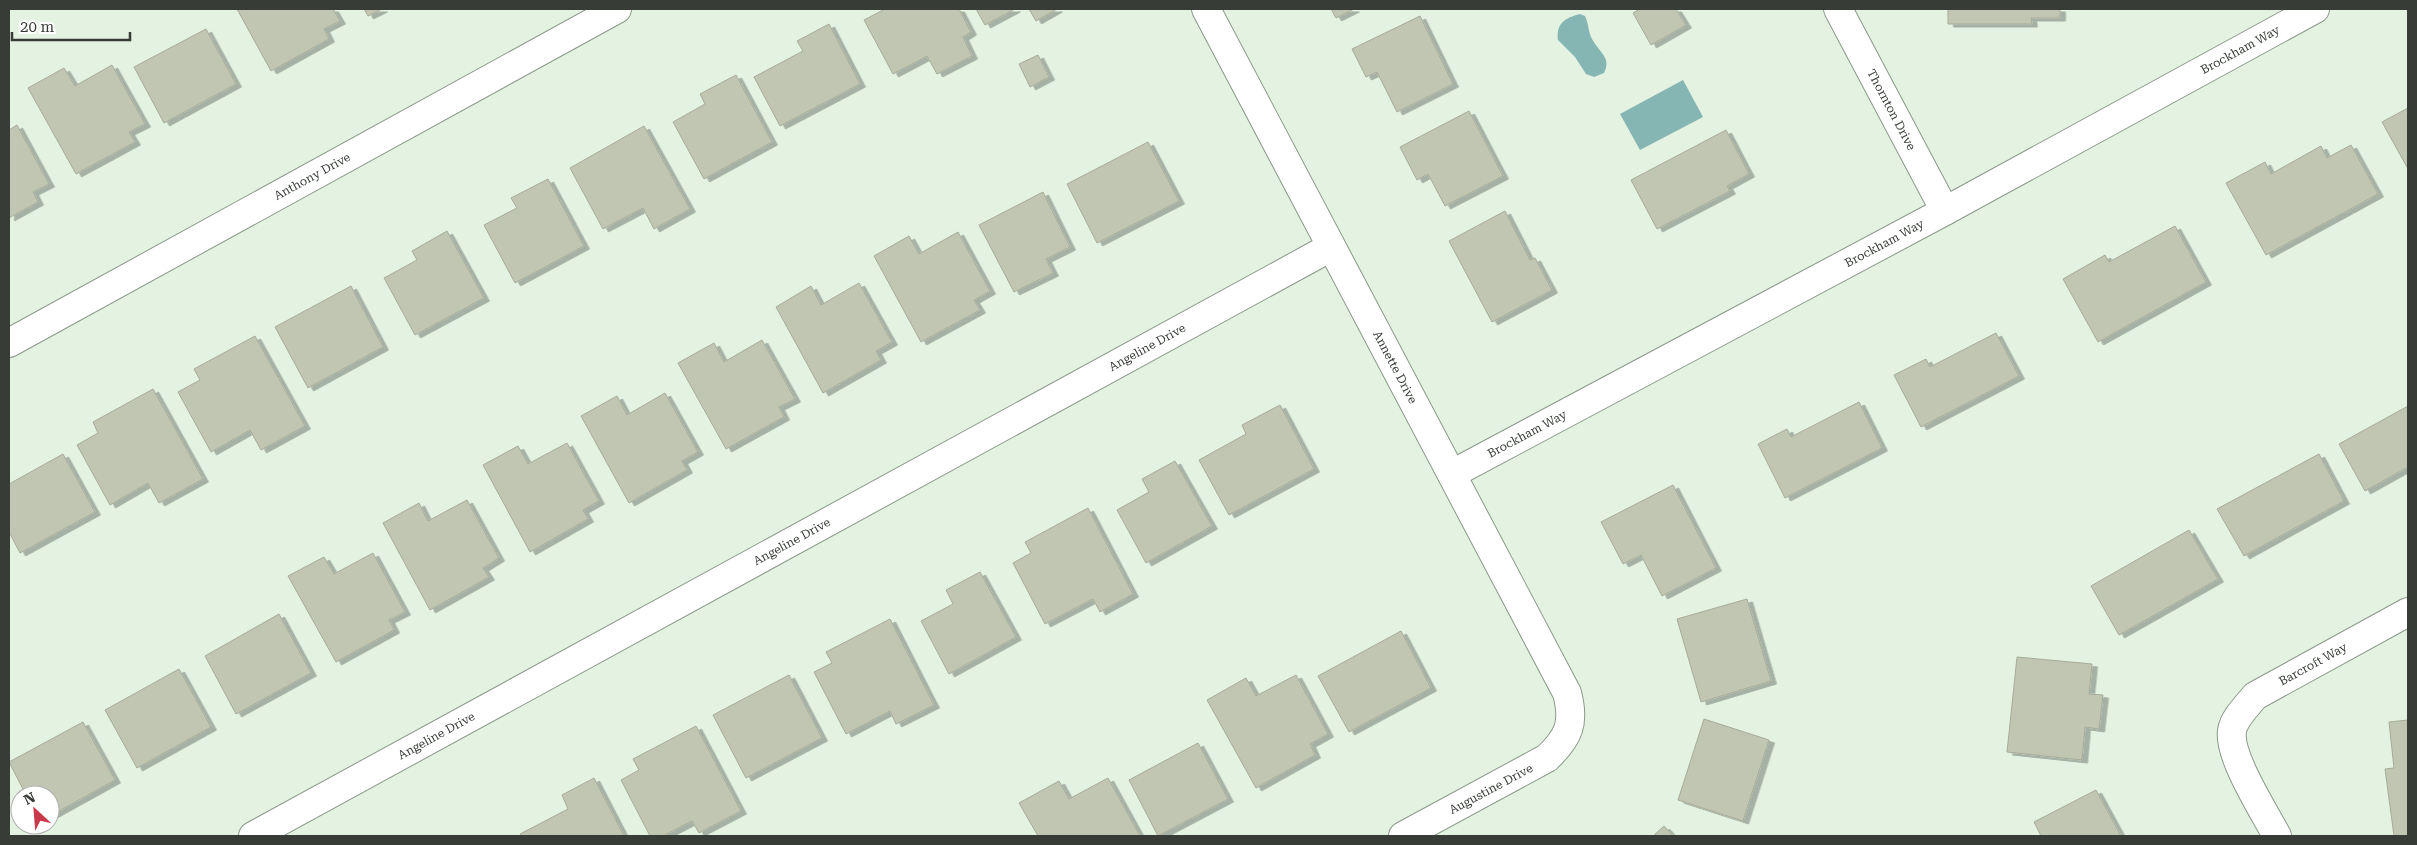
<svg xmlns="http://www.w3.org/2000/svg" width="2417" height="845" font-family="'Roboto Serif',serif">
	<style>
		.water { fill: #86b6b3 }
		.building { fill: #c1c6b3; stroke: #a7ab98; filter: url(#shadow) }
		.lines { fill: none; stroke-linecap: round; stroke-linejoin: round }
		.minor-casing { stroke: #8b988a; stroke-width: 30 }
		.minor { stroke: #fff; stroke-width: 28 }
		.labels { text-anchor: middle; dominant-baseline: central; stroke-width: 4; stroke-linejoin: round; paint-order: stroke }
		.street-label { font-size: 12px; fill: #373d36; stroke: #fff }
	</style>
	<defs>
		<filter id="shadow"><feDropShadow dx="5.5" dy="3" stdDeviation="0" flood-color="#0004"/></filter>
	</defs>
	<rect width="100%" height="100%" fill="#e3f2e1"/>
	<path class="water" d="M1580,14l5,2c4,8 3,16 7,23 7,13 20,19 12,34l-10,4 -8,-3 -11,-17 -17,-17c-2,-17 7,-22 22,-26z
		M1683,80l20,37 -63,33 -20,-36z"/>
	<path class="building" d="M237,9h96l7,12 -16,8 5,10 -58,32z
		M364,9h18l-14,7z
		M882,9h77l12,23 -8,5 9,19 -35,18 -10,-18 -34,18 -29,-54 19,-10z
		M976,9h39l-30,16z
		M1029,9h28l-21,12z
		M1331,9h23l-18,9z
		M1640,9h36l10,16 -35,20 -18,-32z
		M1948,9h112v9h-29l1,6h-84z
		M1420,16l33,68 -56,28 -20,-40 -11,5 -14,-28z
		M829,24l31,60 -80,42 -26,-49 49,-26 -6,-10z
		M206,29l30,55 -72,39 -30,-56z
		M1038,55l11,22 -19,10 -11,-23z
		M112,65l33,59 -16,8 6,10 -59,32 -48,-86 36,-20 11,18z
		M736,75l36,67 -68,37 -31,-57 32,-18 -5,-10z
		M2408,108v61l-26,-47z
		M1469,111l34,65 -58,30 -17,-32 -11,6 -17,-33z
		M17,125l32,59 -16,8 5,10 -29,16v-88z
		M644,126l46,83 -36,20 -11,-21 -40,21 -33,-61z
		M1726,130l23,44 -22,12 3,5 -73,38 -26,-49z
		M1148,142l31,59 -82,42 -30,-59z
		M2351,145l27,49 -112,61 -40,-72 39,-21 6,12 50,-28 6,12z
		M548,179l36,67 -69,37 -31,-58 33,-17 -6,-10z
		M1043,192l27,55 -24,12 7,14 -39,19 -35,-67z
		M1505,211l25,49 5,-2 17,32 -60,32 -43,-81z
		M2175,226l31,56 -108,60 -35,-63 42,-24 4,7z
		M447,231l37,67 -69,37 -31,-57 33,-18 -5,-9z
		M958,232l32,59 -16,9 6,10 -59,32 -47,-86 35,-20 10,18z
		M859,283l33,59 -16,9 5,9 -58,33 -47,-86 35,-21 10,19z
		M351,286l32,61 -75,41 -33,-61z
		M1996,333l23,43 -98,51 -27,-52 32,-16 4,8z
		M255,336l50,90 -44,24 -11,-20 -39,22 -33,-60 22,-12 -6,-11z
		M762,340l33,59 -16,8 5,10 -58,32 -48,-86 36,-20 10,19z
		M153,389l50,90 -44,24 -11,-20 -38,22 -33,-60 21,-12 -5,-11z
		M665,393l33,59 -16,9 5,9 -58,33 -48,-87 36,-20 10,19z
		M1859,402l23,46 -97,50 -27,-54 29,-15 4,8z
		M1280,405l34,64 -85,46 -30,-55 47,-26 -4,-9z
		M2408,406v61l-43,24 -26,-47z
		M567,443l32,58 -16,9 5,9 -58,33 -47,-87 35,-19 10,18z
		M63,454l32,58 -75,41 -11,-21v-48z
		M2319,454l25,47 -100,55 -27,-47z
		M1175,461l37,65 -66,37 -29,-53 32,-18 -7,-13z
		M1673,485l43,83 -54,28 -21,-41 -18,9 -22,-42z
		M467,500l32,58 -16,10 6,9 -59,33 -47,-87 36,-20 9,18z
		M1088,508l45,86 -33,18 -7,-13 -48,25 -32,-61 18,-10 -6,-11z
		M2189,530l29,49 -99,56 -28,-49z
		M373,553l32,59 -16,8 5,10 -58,32 -48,-86 36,-19 10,17z
		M980,572l36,65 -67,37 -28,-53 32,-17 -7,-14z
		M1747,599l24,82 -70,21 -24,-83z
		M279,614l32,59 -75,41 -31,-58z
		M890,619l44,86 -38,19 -6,-13 -44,23 -32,-62 18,-9 -6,-11z
		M1401,631l30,57 -82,44 -31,-56z
		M2017,657l75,7 -3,30 14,1 -4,34 -14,-2 -3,33 -75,-8z
		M179,669l32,58 -74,41 -32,-58z
		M789,675l33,63 -76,40 -33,-63z
		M1296,675l32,59 -18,10 5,11 -59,33 -49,-88 39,-22 10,18z
		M1704,719l65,21 -26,81 -65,-21z
		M2408,720v116h-14l-9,-67 9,-1 -5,-46z
		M83,722l32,58 -65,36v-21h-24l-17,-33z
		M696,726l45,85 -42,22 -7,-12 -29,15h-13l-29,-56 18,-10 -6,-11z
		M1198,743l30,56 -70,37 -29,-56z
		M594,778l30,58h-102l-2,-2 48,-25 -6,-14z
		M1108,778l32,58h-102l-19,-33 40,-22 10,18z
		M2096,790l25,46h-80l-7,-14z
		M1664,826l9,10h-20z"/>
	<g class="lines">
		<g class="minor-casing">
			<g id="minor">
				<path id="s1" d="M1206,9l361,684c8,30 2,44 -20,65l-144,78"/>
				<path id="s2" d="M1838,9l107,202"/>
				<path id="s3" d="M9,343l608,-334"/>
				<path id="s4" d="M1452,474l493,-263 370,-202"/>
				<path id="s5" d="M253,836l1078,-589"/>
				<path id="s6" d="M2277,836c-12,-23 -49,-80 -45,-105 2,-13 15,-25 23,-35l153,-84"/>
			</g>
		</g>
		<use href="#minor" class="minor"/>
	</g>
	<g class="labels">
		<g class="street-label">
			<text stroke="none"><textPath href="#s4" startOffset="895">Brockham Way</textPath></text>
			<text stroke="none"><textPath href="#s2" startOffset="114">Thornton Drive</textPath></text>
			<text stroke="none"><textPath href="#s3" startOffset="346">Anthony Drive</textPath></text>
			<text stroke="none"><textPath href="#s4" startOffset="490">Brockham Way</textPath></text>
			<text stroke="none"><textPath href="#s5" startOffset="1019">Angeline Drive</textPath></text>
			<text stroke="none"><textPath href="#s1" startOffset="405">Annette Drive</textPath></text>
			<text stroke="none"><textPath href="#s4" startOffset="85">Brockham Way</textPath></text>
			<text stroke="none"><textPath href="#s5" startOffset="614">Angeline Drive</textPath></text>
			<text stroke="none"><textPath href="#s6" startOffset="224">Barcroft Way</textPath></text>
			<text stroke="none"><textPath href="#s5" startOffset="209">Angeline Drive</textPath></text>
			<text transform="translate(1491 789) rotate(-28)">Augustine Drive</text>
		</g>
	</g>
	<rect width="2417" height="845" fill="none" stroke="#373d36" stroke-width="20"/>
	<g transform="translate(35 810) rotate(334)"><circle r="24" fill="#ffffff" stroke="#afb1af"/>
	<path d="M0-4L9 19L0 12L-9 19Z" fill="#c9394b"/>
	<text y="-8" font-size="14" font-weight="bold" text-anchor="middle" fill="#373d36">N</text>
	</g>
	<path d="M12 32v8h118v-8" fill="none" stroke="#373d36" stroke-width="2.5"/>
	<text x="20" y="32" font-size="15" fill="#373d36" stroke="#ffffff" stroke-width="4" paint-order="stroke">20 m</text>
</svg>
